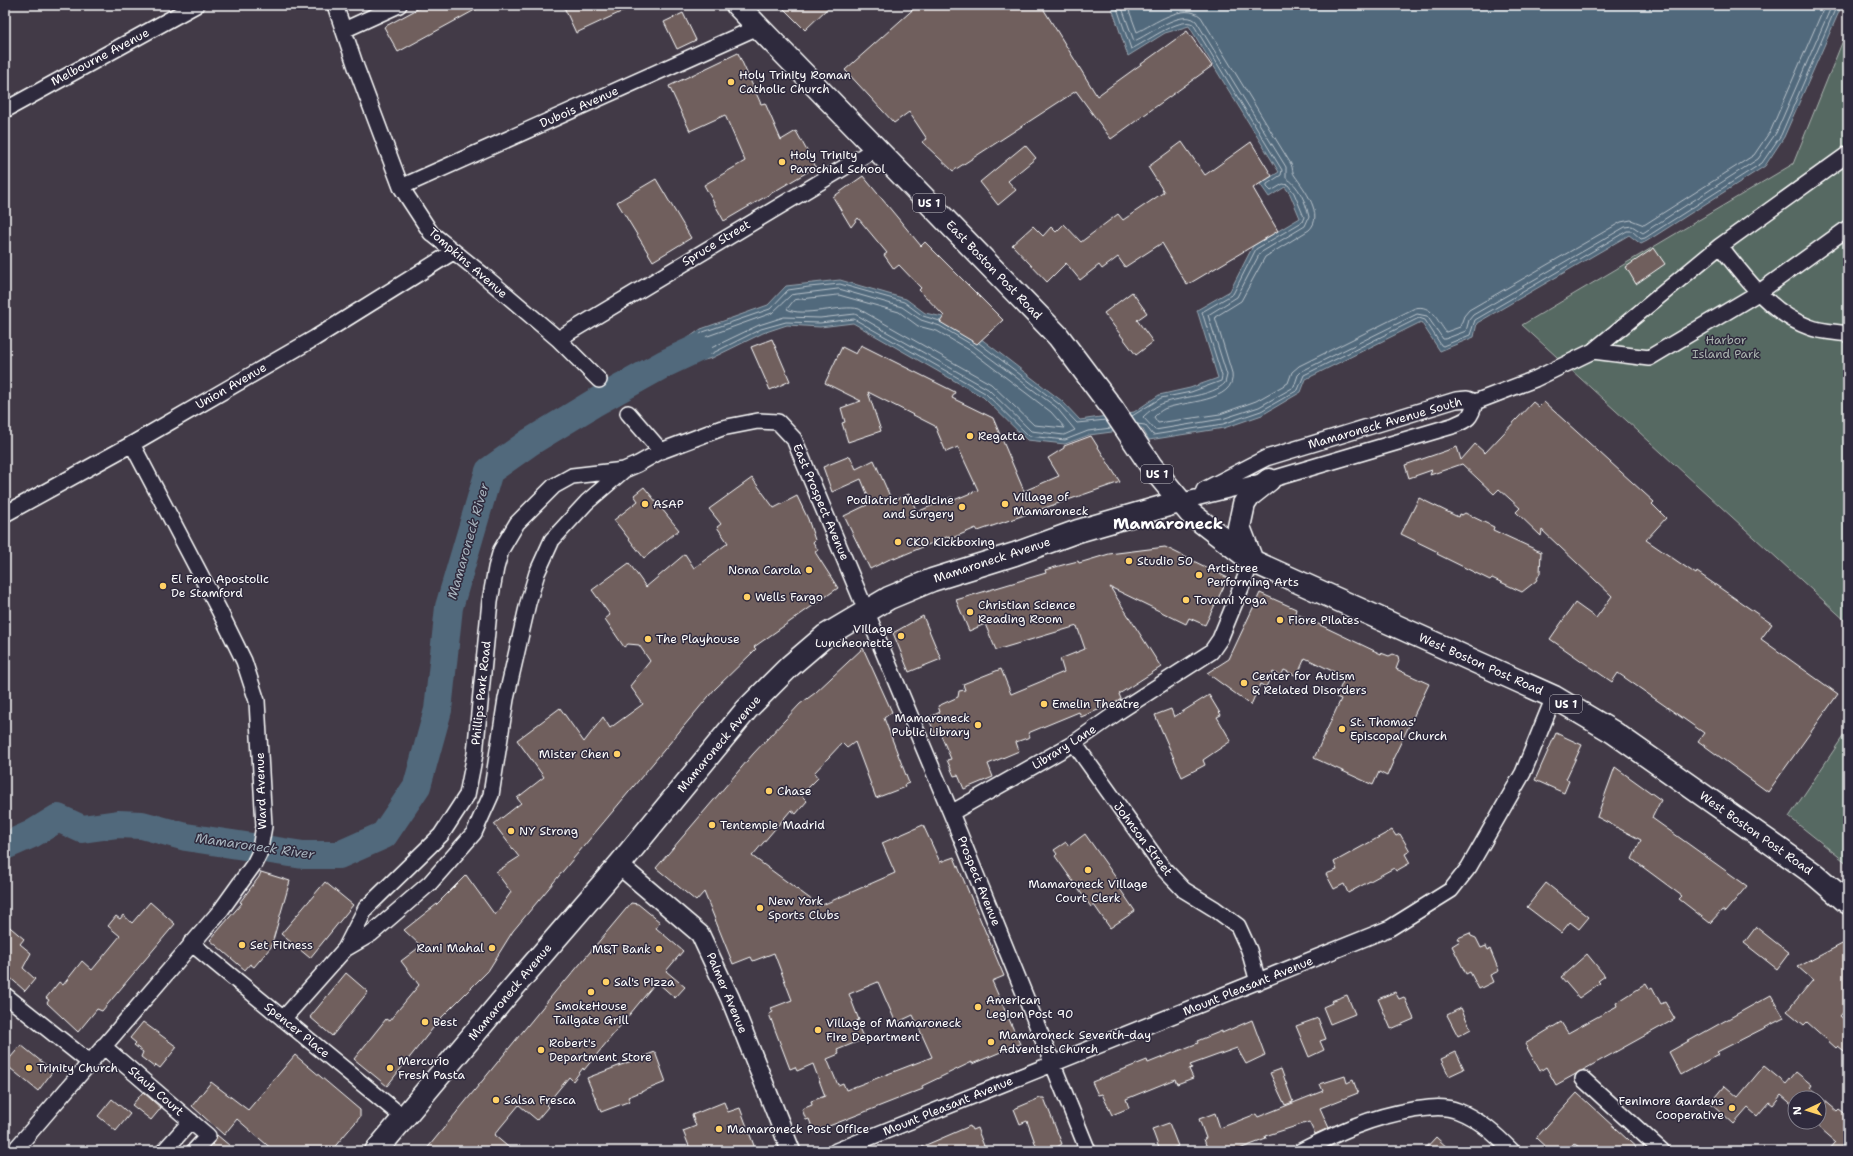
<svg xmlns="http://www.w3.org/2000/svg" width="1853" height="1156" font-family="'Shantell Sans',sans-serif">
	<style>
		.green { fill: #576962; stroke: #abb4b0 }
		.water { fill: #51697c; stroke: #97a5b0 }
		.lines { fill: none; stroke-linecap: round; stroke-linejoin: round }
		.shore { stroke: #b9c3cb; stroke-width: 1 }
		.river { stroke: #51697c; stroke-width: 28 }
		.building { fill: #705f5d; stroke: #fff; fill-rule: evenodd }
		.minor-casing { stroke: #fff; stroke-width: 18 }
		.tertiary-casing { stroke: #fff; stroke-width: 21 }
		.primary-casing { stroke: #fff; stroke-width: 25 }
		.minor { stroke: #2f2a3d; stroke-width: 15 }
		.tertiary { stroke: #2f2a3d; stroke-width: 18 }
		.primary { stroke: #2f2a3d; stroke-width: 22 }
		.poi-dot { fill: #ffd166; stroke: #2f2a3d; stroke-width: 1.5 }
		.labels { text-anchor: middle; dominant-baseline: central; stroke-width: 3; stroke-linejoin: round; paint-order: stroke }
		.shield { fill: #2f2a3d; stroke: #c1bfc5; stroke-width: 1 }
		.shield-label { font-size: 11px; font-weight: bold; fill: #fff }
		.street-label { font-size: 12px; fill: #fff; stroke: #2f2a3d }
		.poi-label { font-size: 12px; fill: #fff; stroke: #2f2a3d; text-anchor: start }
		.park-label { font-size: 12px; fill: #abb4b0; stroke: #2f2a3d }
		.water-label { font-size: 13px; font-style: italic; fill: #a8b4be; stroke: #2f2a3d }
		.district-label { font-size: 16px; font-weight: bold; fill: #fff; stroke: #2f2a3d }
	</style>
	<rect width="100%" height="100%" fill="#423a47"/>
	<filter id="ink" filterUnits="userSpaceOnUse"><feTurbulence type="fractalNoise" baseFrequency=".025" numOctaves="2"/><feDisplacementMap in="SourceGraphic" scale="8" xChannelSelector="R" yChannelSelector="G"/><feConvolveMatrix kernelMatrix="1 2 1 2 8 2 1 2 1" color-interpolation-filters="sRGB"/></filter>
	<g filter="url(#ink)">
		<path class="green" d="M1848,28v595l-326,-298 271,-161z
			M1848,729v135l-59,-47z"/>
		<path class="water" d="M1111,5h731l-58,132 -19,29 -118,75 -6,3 -12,-9 -152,88 -3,14 -34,14 -19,-29 -115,57 -5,13 -39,23 -38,13 -75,12 -7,-12 -53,7 -24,9 -38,-4 -44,-43 -130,-74 -33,4 -33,-2 -24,8 -51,25 -42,11 -13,-9 44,-31 67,-24 18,-19 54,-6 66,19 19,14 18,4 37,21 82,63 18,19 54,-8 25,-17 31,-7 28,-10 -21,-68 33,-19 23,-45 47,-28 -10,-24 -5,-7 -16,10 -9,-13 19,-12 -90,-146 -24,7 -37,23z"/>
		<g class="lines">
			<path class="shore" d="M1116,5l15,44c13,-5 48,-33 62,-25l89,146 -1,5 -14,9v3l4,4 12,-7 5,1 6,8 10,24 -2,5 -46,27 -23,45 -31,18 20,64 -1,5 -30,11 -30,6 -29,18
				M1121,5l13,36c14,-5 47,-33 62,-20l90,146v11c13,7 20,25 23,39l-4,9 -45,27 -23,44 -29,18 19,60 -2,8c-12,13 -45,14 -61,20 -7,2 -16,9 -21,14l12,13 67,-11 37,-12 35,-20 4,-12 4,-4 115,-57 10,2 16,23h2l21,-8 3,-11 4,-5 152,-88 7,-1 11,7 115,-74 18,-26 56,-128
				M1127,5l10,27c16,-7 47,-31 64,-15l90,147c2,4 1,9 4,12 9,13 30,39 14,54l-44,27 -24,44 -26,16 17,56c5,30 -51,28 -68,36 -4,2 -7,5 -10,8l4,6 62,-9 36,-13 32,-18 4,-11 7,-6 116,-58c17,-4 22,13 31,24l14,-5 4,-11 5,-6 152,-88 10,-2 13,5 110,-70 17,-25 54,-125
				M839,289l63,18 19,13 19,6 34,20 82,61 19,23 -11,5 -33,-4 -43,-42 -133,-75 -35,4 -36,-1 -25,8 -50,24 -23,6 -2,-1v-2l21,-15 67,-24 19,-18z
				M839,295l60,17 19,14 19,5 34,20 80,61 14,16 -31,-3 -43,-41 -132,-75c-17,-5 -57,9 -72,0l7,-9z
				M940,321l-17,-5 -19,-14 -64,-18 -31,3 -21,3 -18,19 -67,23 -37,28 6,4 39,-10 50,-25 25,-7 34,1 34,-4 131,74 44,43 36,4 23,-9 23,-3
				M979,343l80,61 18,19 29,-3
				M1137,424l8,1 8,10 70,-11 38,-13 37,-21 6,-15 115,-57 6,2 16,25 2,1 27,-11 5,-15 152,-89h5l9,8 4,-1 117,-75 19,-28 56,-130"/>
			<path class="river" d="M5,846l27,-12 26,-16 24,11 36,-5 24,1 44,12 117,18h36l45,-20 33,-49 21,-76 11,-103 40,-136 41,-29 64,-39 70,-39 34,-16"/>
		</g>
		<path class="building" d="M425,5h59l-86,47 -14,-25z
			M563,5h73l-60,28z
			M780,5h51l-26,25z
			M918,5h123l56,91 90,-65 25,35 -101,73 -35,-48 -123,80 -31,-29 5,-3 -18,-27 -15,11 -49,-53z
			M683,13l13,27 -19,9 -13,-27z
			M738,53l23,51 4,-1 16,37 15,-9 20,36 -92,54 -20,-36 41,-24 -20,-46 -35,16 -21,-45z
			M1182,142l23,33 46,-33 21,34 -19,12 25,43 -91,54 -25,-42 -37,24 -7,-10 -16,12 -3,-4 -19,15 -14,-17 -19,19 -35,-37 21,-19 10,10 8,-9 5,5 8,-8 17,18 37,-28 5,6 41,-28 -16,-25z
			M1025,145l11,13 -28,23 8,9 -18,15 -18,-23z
			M863,176l58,70 4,-4 78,78 -26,24 -37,-22 4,-6 -25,-26 2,-2 -22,-23 -5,4 -10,-14 3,-2 -29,-35 -7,9 -18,-30z
			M656,179l35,59 -38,23 -36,-59z
			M1654,248l11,16 -29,20 -10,-17z
			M1132,292l15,21 -10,7 16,22 -17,13 -32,-42z
			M772,339l18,42 -20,9 -19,-43z
			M861,345l94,47 -3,6 41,20 31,73 35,-15 -11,-18 16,-10v-2l27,-10 29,46 -142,49 -2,-3 -26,11 -1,-3 -55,23v-2l-24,12 -26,-53 27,-13 -10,-24 -29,13 -9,-25 27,-11 6,13 18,-9 18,41 17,-7 8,18 35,-15 2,3 24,-10 -20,-43 -12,5 -11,-26 -67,-34 13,39 -33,11 -6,-19 3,-1 -4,-14 20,-7 -36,-18 17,-36 14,7z
			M1533,402l6,5 5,-5 110,100 -2,2 14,14 -20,22 50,34 1,-2 75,52 -11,15 77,55 -70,98 -70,-51 6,-8 -86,-60 -6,9 -62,-43 25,-36 21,15 16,-22 -70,-66 -1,6 -25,-24 4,-4 -21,-19 -5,5 -32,-30 -32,11 2,-5 -23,8 -4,-13 52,-18 4,13 14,-16 10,9z
			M752,478l22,30 23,-12 11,23 7,21 -2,2 5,8 -3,2 23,36 -84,59 2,2 -42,41 -201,241 -25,40 -47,47 -54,68 -33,-27 32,-40 3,2 30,-36 -18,-24 20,-15 -17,-16 33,-26 29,-29 29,40 16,-23 -15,-20 23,-15 -25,-33 27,-21 -4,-5 27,-21 -27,-37 43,-32 24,34 19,-25 7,11 33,-24 -13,-18 20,-25 -11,-16 -11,-1 -4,3 -19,-28 5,-4 -18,-25 37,-27 17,24 39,-33 9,14 34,-25 -11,-16 4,-3 -12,-15z
			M644,487l35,43 -35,28 -30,-38 24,-19 -4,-6z
			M1419,498l39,19 1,-3 3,1 3,-2 29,14 -1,3 48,22 -1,21 -4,8 -14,11 -30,-14 -2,2 -53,-26 1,-2 -37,-18z
			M1165,547l63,31 -23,47 -16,-7 -3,6 -76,-37 51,80 -42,27 2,5 -6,4 -34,14 -2,-5 -51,21 2,4 -14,5 3,9 -31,13 5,13 -29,12 -6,-14 -4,1 -7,-16 4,-1 -11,-26 -4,2 -8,-17 12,-6 -2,-6 20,-9 1,-6 6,-1 -2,-6 38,-15 10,25 53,-22 -4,-13 25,-10 -8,-23 -81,24 -11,-26 -16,7 -13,-31 90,-27 -1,-3 21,-6 12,-3 1,2 30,-9z
			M1260,593l36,16 -1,4 86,41v-1l8,3 4,-2 5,2 1,5 -3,8 33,15 -37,77 1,1 -6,14 -8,-4 -6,13 -59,-27 27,-59 -5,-2 9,-20 -40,-19 -8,18 -13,-6 -3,6 -8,-4 -7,15 -6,-3 -9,21 -44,-32 22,-14z
			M923,616l18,43 -32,13 -16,-39z
			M863,648l29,64 -8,6 25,65 -5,2 1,2 -29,11 -21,-56 -8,6 -5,-5 -28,30 4,5 -17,17 6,6 -11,13 -5,-4 -39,46 68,50 75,-33 -13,-30 41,-18 17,37 14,-5 50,119 -12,5 28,63 -48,20v-2l-50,24 1,3 -109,43 -5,-13 -3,1 -4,-11 10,-4 -1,-4 14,-5 -12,-32 -16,7 -2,-4 -5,2 -21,-55 4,-2 -2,-4 21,-8 -18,-47 -21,8 -2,-4 -18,7 -29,-72 -8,9 -40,-33 97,-114 47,-50 15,-11zM878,982l18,41 17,-8 19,42 -86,33 -3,-7 -5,2 -11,-26 12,-5 -2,-4 27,-11 -8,-18 3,-1 -10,-26z
			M1209,695l12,20 -4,2 14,24 -28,19 2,5 -23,12 -27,-62 16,-6 3,8z
			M1556,733l26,12 -16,34 3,2 -5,12 -29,-13z
			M1615,767l46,33 -9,18 95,68 -22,26 -3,-2 -12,13 -31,-24 3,-3 -50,-37 9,-19 -44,-23z
			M1392,830l4,6 4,-2 10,17 -5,3 5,9 -14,8 -2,-3 -46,25 -4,-9 -10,5 -8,-15 11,-4 -3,-8z
			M1085,834l36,51 -3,1 17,25 -25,17 -16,-23 -3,2 -36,-51 2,-2 -3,-4 12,-8 3,4z
			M261,872l29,9 -19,66 -17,20 -4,-3 -5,6 -35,-30 32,-37 -2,-1 19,-25z
			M325,882l28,23 -43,53 -29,-24z
			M1546,883l43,34 -10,12 -9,-7 -9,11 -34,-26z
			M150,902l25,22 -73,87 -5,-2 -19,23 -31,-29 2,-3 -3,-2 13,-16 4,3 19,-24 10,9 28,-34 -12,-10 8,-10 4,3 3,-4 9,8z
			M631,903l7,1 22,18 -4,6 27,23 -17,20 19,16 -10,11 -18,-16 -4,4 -69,84 -1,-2 -10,13 -4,-4 -23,28 2,2 -11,13 -18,-15 -25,30 19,16h-88l139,-170 1,1z
			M5,923l19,16 -4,5 11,9 -8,15 12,11 -10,12 -20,-18z
			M1756,927l33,26 -12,16 -33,-26z
			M1470,933l1,3 5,2 5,10 5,-2 2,4 2,-1 9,22 -9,4 3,7 -14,7 -9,-17 -4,2 -14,-28 8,-5 -2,-3z
			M1848,941v66l-8,9 8,6v32l-10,-8 -2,2 -29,-26 -3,3 -17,-14 26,-31 -15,-13z
			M1587,954l18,22 -7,5 2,2 -21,15 -18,-21z
			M346,973l22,19 -36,44 -22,-19z
			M1646,984l3,5 3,-2 9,17 4,-2 10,17 -119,66 -10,-18 -6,4 -15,-27 36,-22 7,11 49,-27 -1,-3z
			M1395,992l4,7 5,-2 10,22 -23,10 -13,-30z
			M1347,995l8,19 -25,10 -7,-17 9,-4 -1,-2z
			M1771,995l13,23 -67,34 2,2 -38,21 -12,-23z
			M1461,1008l10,21 -13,7 -11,-21z
			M1318,1018l8,21 -6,2 4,9 -15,7 -13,-31z
			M1252,1020l13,35 -19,9 -9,-16 -47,17 2,3 -3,1 4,9 -16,6 -2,-5 -49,20 3,9 -17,7 -10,-21 -4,1 -6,-13 55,-22 1,3 50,-20 -1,-2 25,-10v2z
			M143,1022l34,25 -17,21 -4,-3 -2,2 -13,-10 2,-5 -9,-7 2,-2 -6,-5z
			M21,1045l32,26 -15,20 -33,-27z
			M655,1052l11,30 -38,15 2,4 -29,11 -14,-34z
			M1456,1052l8,17 -15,7 -8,-17z
			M295,1055l65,55v7l-29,34h-57l-37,-32 -13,16 -32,-29 19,-24 37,28z
			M1764,1066l22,18 10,-12 16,13 -2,3 27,23 2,-2 9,7v35h-21l8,-9 -16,-14v-30h-24v9l-14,-12 -8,10 -4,-3 -12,14 -9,-8 -14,16 -23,-21 14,-17 13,11z
			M1281,1069l12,33 -8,3 -15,-32z
			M1345,1076l2,7 6,-3 5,13 -38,15 9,20 -14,6 -6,-12 -44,14 1,3 -32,12h-26l-4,-12 2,-1 -7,-19 16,-6 5,15 36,-14 2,3 65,-26 -3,-7z
			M143,1092l18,16 -10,12 -19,-15z
			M1577,1093l63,58h-57l-9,-8 -8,8h-16l-14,-13z
			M1040,1098h4l18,46 -7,4 1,3h-18l-11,-30 -7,3 -6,-15z
			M112,1099l18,15 -14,17 -18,-15z
			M724,1102l4,10 12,-4 16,43h-65l-8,-20 13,-5 -4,-11z
			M1169,1123l9,23 -12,5h-6l-8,-22z
			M970,1126l2,4 5,-2 9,23h-74z
			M217,1135l19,16h-30l9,-9z
			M1436,1137l15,14h-28z"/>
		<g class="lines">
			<g class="minor-casing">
				<path id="minor" d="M335,5l21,62 45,120 30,46 51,41 76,65 41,41
					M344,30l55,-25
					M5,110l191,-105
					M401,187l357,-160
					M1720,246c25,31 50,67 89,81 12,5 27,5 39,7
					M558,339l317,-190
					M1593,351l56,7 109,-65 90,-65
					M1475,402l60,-23 58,-28 127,-105 128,-92
					M628,413l33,38
					M1204,490l62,-32 190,-58 11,-1 8,3
					M1179,502l90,-22 183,-54c15,-6 19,-7 23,-24
					M5,514l127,-70 183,-106 138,-86
					M1074,743l89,125 21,22 31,19 23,17 11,24 9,32
					M951,813l123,-70 44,-31 93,-60 9,-13 32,-78
					M191,943l213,175
					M345,949l26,-15 59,-51 44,-50 17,-38 15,-96 22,-96 9,-30 15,-33 35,-38 37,-32
					M5,995l84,67
					M283,1019l62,-70 21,-41 75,-73 26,-40 8,-41 15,-153 6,-33 5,-18 16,-27 37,-37 18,-10 52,-6 14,-6 23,-13 61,-23 36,-7 20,1 16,17 157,374 137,338
					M103,1046l105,90 -14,15
					M1583,1079l79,72
					M14,1151l207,-241 33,-46 5,-10 5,-28 -7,-125 -13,-40 -25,-51 -87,-166
					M164,1151l27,-30
					M836,1151l554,-223 61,-38 18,-23 54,-94 31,-76
					M1301,1151c38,-19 69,-34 112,-41 15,-2 30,-5 45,1 21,8 38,24 54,40"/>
			</g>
			<g class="tertiary-casing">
				<path id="tertiary" d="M619,865l81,69 30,64 61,153"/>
			</g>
			<g class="primary-casing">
				<path id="primary" d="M737,5l321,331 54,72 39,58 39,47 62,48 302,136 59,35 155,109 46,33 34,29
					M1252,561l-13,-34 5,-23 6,-9 19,-15
					M376,1151l130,-155 113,-131 128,-156 43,-43 35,-30 64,-38 43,-18 83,-26 63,-23 101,-29"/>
			</g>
			<use href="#minor" class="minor"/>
			<use href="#tertiary" class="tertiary"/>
			<use href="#primary" class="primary"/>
		</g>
	</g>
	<g class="poi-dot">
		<circle cx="731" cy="82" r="4"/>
		<circle cx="782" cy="162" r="4"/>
		<circle cx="970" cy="436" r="4"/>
		<circle cx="645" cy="504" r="4"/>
		<circle cx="1005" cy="504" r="4"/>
		<circle cx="962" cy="507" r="4"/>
		<circle cx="898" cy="542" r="4"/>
		<circle cx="1129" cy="561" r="4"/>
		<circle cx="809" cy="570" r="4"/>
		<circle cx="1199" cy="575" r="4"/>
		<circle cx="163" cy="586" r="4"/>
		<circle cx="747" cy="597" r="4"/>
		<circle cx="1186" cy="600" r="4"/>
		<circle cx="970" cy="612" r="4"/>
		<circle cx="1280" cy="620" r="4"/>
		<circle cx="901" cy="636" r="4"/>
		<circle cx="648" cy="639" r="4"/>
		<circle cx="1244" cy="683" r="4"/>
		<circle cx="1044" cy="704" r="4"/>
		<circle cx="978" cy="725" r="4"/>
		<circle cx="1342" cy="729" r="4"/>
		<circle cx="617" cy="754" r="4"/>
		<circle cx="769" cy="791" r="4"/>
		<circle cx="712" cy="825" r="4"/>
		<circle cx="511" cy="831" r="4"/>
		<circle cx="1088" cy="870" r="4"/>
		<circle cx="760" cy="908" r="4"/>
		<circle cx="242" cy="945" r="4"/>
		<circle cx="492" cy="948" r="4"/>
		<circle cx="659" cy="949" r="4"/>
		<circle cx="606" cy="982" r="4"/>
		<circle cx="591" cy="992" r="4"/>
		<circle cx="978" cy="1007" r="4"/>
		<circle cx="425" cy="1022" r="4"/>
		<circle cx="818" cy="1030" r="4"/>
		<circle cx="991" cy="1042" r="4"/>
		<circle cx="541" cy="1050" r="4"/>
		<circle cx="29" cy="1068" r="4"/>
		<circle cx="390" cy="1068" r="4"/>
		<circle cx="496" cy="1100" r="4"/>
		<circle cx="1732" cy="1108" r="4"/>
		<circle cx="719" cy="1129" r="4"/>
	</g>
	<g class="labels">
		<g class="shield">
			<rect x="913" y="194" width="32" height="18" rx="3"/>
			<rect x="1141" y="465" width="32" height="18" rx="3"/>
			<rect x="1550" y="695" width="32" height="18" rx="3"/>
		</g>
		<g class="shield-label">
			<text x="929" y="203">US 1</text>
			<text x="1157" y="474">US 1</text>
			<text x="1566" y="704">US 1</text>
		</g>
		<g class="street-label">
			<text transform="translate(100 57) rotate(-28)">Melbourne Avenue</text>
			<text transform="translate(579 107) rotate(-24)">Dubois Avenue</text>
			<text transform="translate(716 243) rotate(-31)">Spruce Street</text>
			<text transform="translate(468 263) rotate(41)">Tompkins Avenue</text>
			<text transform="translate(994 270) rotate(46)">East Boston Post Road</text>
			<text transform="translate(231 386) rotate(-30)">Union Avenue</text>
			<text transform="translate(1385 423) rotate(-16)">Mamaroneck Avenue South</text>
			<text transform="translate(821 502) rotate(67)">East Prospect Avenue</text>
			<text transform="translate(992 560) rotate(-18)">Mamaroneck Avenue</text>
			<text transform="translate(1481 664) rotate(24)">West Boston Post Road</text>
			<text transform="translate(481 693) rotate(-84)">Phillips Park Road</text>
			<text transform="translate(719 744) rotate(-50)">Mamaroneck Avenue</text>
			<text transform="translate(1064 747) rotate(-32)">Library Lane</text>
			<text transform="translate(261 791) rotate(-92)">Ward Avenue</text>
			<text transform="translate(1756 833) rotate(35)">West Boston Post Road</text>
			<text transform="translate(1143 839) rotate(53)">Johnson Street</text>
			<text transform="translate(979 881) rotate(68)">Prospect Avenue</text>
			<text transform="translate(1248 986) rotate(-22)">Mount Pleasant Avenue</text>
			<text transform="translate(510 992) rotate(-50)">Mamaroneck Avenue</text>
			<text transform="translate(727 993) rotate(67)">Palmer Avenue</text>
			<text transform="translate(297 1030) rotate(39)">Spencer Place</text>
			<text transform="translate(156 1091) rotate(41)">Staub Court</text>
			<text transform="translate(948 1106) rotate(-22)">Mount Pleasant Avenue</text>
		</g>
		<g class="poi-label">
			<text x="739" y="75">Holy Trinity Roman<tspan x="739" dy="14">Catholic Church</tspan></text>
			<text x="790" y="155">Holy Trinity<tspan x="790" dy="14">Parochial School</tspan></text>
			<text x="978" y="436">Regatta</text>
			<text x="1013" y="497">Village of<tspan x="1013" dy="14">Mamaroneck</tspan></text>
			<text x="954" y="500" text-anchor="end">Podiatric Medicine<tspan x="954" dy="14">and Surgery</tspan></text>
			<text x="653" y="504">ASAP</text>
			<text x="906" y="542">CKO Kickboxing</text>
			<text x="1137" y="561">Studio 50</text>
			<text x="1207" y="568">Artistree<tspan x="1207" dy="14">Performing Arts</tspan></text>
			<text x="801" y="570" text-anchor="end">Nona Carola</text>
			<text x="171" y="579">El Faro Apostolic<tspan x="171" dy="14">De Stamford</tspan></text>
			<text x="755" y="597">Wells Fargo</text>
			<text x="1194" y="600">Tovami Yoga</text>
			<text x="978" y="605">Christian Science<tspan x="978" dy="14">Reading Room</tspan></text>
			<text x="1288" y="620">Fiore Pilates</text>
			<text x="893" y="629" text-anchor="end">Village<tspan x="893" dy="14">Luncheonette</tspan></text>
			<text x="656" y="639">The Playhouse</text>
			<text x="1252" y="676">Center for Autism<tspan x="1252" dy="14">&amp; Related Disorders</tspan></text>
			<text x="1052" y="704">Emelin Theatre</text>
			<text x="970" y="718" text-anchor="end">Mamaroneck<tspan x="970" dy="14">Public Library</tspan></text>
			<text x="1350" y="722">St. Thomas'<tspan x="1350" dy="14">Episcopal Church</tspan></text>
			<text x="609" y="754" text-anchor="end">Mister Chen</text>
			<text x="777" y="791">Chase</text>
			<text x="720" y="825">Tentempie Madrid</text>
			<text x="519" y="831">NY Strong</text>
			<text x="1088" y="884" text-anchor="middle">Mamaroneck Village<tspan x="1088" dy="14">Court Clerk</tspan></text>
			<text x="768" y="901">New York<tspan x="768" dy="14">Sports Clubs</tspan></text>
			<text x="250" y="945">Set Fitness</text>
			<text x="484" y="948" text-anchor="end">Rani Mahal</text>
			<text x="651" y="949" text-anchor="end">M&amp;T Bank</text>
			<text x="614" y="982">Sal's Pizza</text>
			<text x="986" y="1000">American<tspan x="986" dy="14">Legion Post 90</tspan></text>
			<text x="591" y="1006" text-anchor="middle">SmokeHouse<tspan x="591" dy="14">Tailgate Grill</tspan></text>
			<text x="433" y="1022">Best</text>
			<text x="826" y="1023">Village of Mamaroneck<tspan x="826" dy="14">Fire Department</tspan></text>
			<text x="999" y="1035">Mamaroneck Seventh-day<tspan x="999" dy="14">Adventist Church</tspan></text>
			<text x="549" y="1043">Robert's<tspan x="549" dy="14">Department Store</tspan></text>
			<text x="398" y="1061">Mercurio<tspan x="398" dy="14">Fresh Pasta</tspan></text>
			<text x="37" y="1068">Trinity Church</text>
			<text x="504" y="1100">Salsa Fresca</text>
			<text x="1724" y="1101" text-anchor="end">Fenimore Gardens<tspan x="1724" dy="14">Cooperative</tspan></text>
			<text x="727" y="1129">Mamaroneck Post Office</text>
		</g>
		<g class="park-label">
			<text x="1726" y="340">Harbor<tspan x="1726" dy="14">Island Park</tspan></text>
		</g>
		<g class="water-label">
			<text transform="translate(468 541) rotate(-74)">Mamaroneck River</text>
			<text transform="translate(255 846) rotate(8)">Mamaroneck River</text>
		</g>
		<g class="district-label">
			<text x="1168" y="523">Mamaroneck</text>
		</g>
	</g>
	<rect width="1853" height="1156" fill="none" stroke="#2f2a3d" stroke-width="20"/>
	<rect x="10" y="10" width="1833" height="1136" fill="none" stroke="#fff" stroke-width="1.5" filter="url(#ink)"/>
	<g transform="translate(1807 1110) rotate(266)"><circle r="19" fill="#2f2a3d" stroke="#827f8b"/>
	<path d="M0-3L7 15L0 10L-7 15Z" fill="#ffd166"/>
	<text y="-6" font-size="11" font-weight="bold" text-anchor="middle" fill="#ffffff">N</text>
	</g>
</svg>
